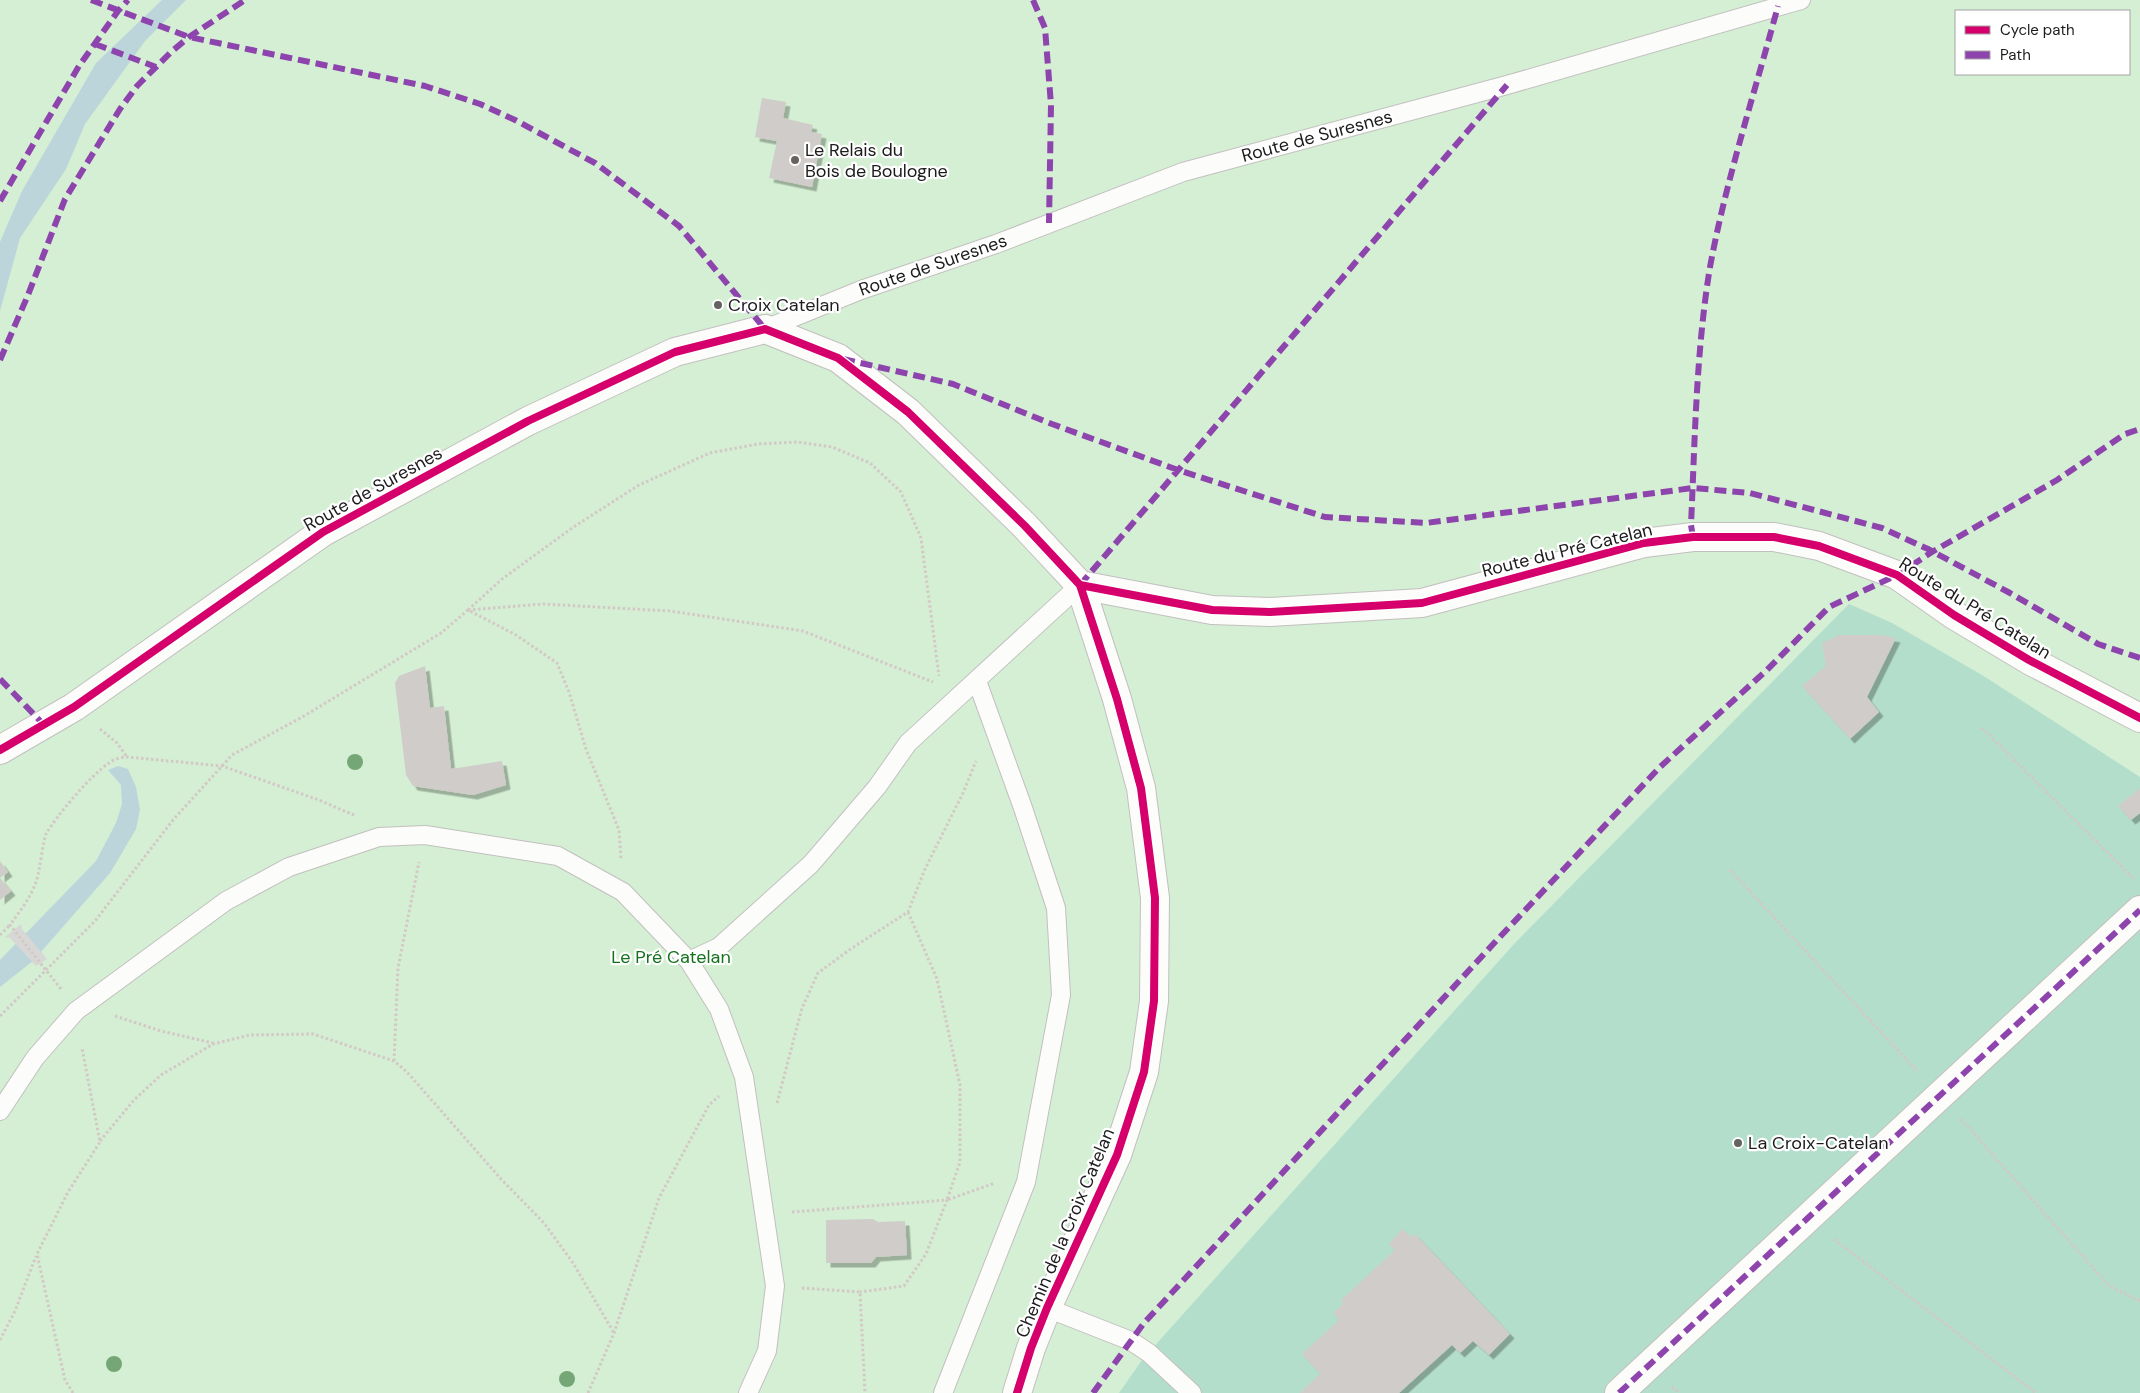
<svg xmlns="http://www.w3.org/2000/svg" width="2140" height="1393" font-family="'DM Sans',sans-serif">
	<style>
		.park { fill: #d4efd4; fill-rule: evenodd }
		.pitch { fill: #b4decc }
		.water { fill: #bbd5db }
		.pier { fill: #d7d7d5 }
		.building { fill: #d0ccca; filter: url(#shadow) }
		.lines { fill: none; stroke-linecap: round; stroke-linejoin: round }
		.lane-casing { stroke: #c2c0bf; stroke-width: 20 }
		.street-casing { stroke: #c2c0bf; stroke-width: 30 }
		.path { stroke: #d4c8c6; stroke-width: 3; stroke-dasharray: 2.5 2.5; stroke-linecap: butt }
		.lane { stroke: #fcfcfb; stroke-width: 18 }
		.street { stroke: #fcfcfb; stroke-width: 28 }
		.quiet { stroke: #8e44ad; stroke-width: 6; stroke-dasharray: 12 6; stroke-linecap: butt }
		.cycleway-casing { stroke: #fff; stroke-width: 11 }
		.cycleway { stroke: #d6006c; stroke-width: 8 }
		.tree { fill: #75a776 }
		.poi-dot { fill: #646362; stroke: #fff; stroke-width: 2 }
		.labels { text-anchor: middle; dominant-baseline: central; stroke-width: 4.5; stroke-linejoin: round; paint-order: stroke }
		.street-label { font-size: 18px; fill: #1c1c1c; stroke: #fff }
		.poi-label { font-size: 18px; fill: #1c1c1c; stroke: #fff; text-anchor: start }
		.park-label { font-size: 18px; fill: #14711b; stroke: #fff }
	</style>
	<defs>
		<filter id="shadow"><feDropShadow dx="4.5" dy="4.5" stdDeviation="0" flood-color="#0004"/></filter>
	</defs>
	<rect width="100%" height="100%" fill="#ebe8e5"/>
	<path class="park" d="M0,0h2140v1393h-2140zM1956,11h173v63h-173z"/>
	<path class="pitch" d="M1849,604l43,19 90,52 158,102v616h-1021l23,-33 372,-416z"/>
	<path class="water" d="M162,0h24l-41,41 -60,83 -19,45 -46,69 -20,73v-69l22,-51 74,-128z
		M118,766l10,3 8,18 4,23 -4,19 -26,44 -77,88 -33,26v-27l96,-99 20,-38 6,-19 -1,-19 -13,-15z"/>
	<path class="pier" d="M21,924l1,5 25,30 -11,7 -26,-28 -5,-1z"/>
	<path class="building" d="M762,98l24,4 -3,16 30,7 -2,7 11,2 -10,53 -43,-9 8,-37 -22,-4z
		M1839,635h42l15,3 -29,59 12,15 -29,27 -48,-53 24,-20 -4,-23z
		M425,666l5,42 14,-2 7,63 51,-8 4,24 -33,10 -60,-9 -7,-11 -11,-92 4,-7z
		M2140,788v25l-9,7 -13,-14z
		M0,861l8,11 -8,6 11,13 -11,9z
		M873,1219l5,3 27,-1 2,34 -31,2 -5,6h-45v-43z
		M1402,1229l10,8 3,-3 95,100 -21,21 -16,-14 -13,12 -8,-8 -53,48h-99l20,-19 -18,-20 37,-34 -6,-7 10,-9 -2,-4 54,-50 -6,-6z"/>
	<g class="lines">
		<g class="lane-casing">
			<path id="lane" d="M765,329l96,-39 135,-46 187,-72 324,-87 294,-85
				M689,961l30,-14 92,-83 66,-77 31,-44 172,-158
				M0,1111l35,-53 41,-47 150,-110 63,-34 90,-30 46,-2 133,21 65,36 66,69 30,48 25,68 31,209 -8,65 -19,42
				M1047,1308l84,33 18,12 43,40
				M943,1393l83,-211 35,-187 -5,-87 -33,-100 -46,-127"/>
		</g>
		<g class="street-casing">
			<path id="street" d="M1080,585l132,25 58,2 152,-9 222,-60 49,-6h81l45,9 78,29 57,40 75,45 111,58
				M0,750l74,-43 249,-175 205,-111 147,-69 90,-23 73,29 70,54 117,114 55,59 37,114 24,89 14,110 -1,103 -10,71 -27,83 -70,153 -16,40 -14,45
				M1619,1393l521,-483"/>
		</g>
		<path class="path" d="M468,610l34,-31 73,-53 64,-41 71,-32 48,-9 39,-2 35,5 38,16 31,29 20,46 18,138
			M468,610l75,-6 127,7 133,20 130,51
			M1982,728l152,151
			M100,729l17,14 10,14
			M1730,870l188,202
			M908,912l29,67 23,106v77l-13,38 48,-17
			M0,935l10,-10
			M61,989l-51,-64c10,-14 22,-29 27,-46 3,-10 6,-38 9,-45 11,-19 45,-59 63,-71 5,-4 12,-6 18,-6l95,9 97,34 37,16
			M0,1016l95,-95 78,-101 59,-65 72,-39 137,-83 27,-23 48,25 41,28 12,29 17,57 33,81 2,29
			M115,1016l46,15 52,12
			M394,1061l4,-93 21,-106
			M777,1103l25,-95 16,-35 34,-25 56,-36 17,-43 38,-76 13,-32
			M1961,1119l148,167 31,15
			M100,1141l34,-41 27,-25 52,-31 37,-9 63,-1 81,27 13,11 94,107 43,44 29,40 41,70
			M792,1212l155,-12 -21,54 -22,32 -44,6
			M1834,1239l202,154
			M802,1288l58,4 5,101
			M0,1340l15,-29 21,-55
			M1672,1387l8,6
			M73,1393l-8,-13 -28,-126 31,-62 32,-50 -18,-94
			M588,1393l26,-60 45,-135 50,-93 10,-9"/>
		<use href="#lane" class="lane"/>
		<use href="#street" class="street"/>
		<path class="quiet" d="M91,0l98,37 236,49 55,18 35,16 80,43 84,63 86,103
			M1033,0l12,28 6,77 -2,118
			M95,44l61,23
			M0,201l79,-135 39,-55 10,-11
			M843,359l110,25 99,40 126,46 147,47 101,6 267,-35 57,5 132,35 46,21 82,44 88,51 42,14
			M0,360l28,-65 37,-96 55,-90 17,-23 34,-34 18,-15 56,-37
			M1693,537l-2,-12c4,-86 5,-173 19,-258 16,-87 45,-175 68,-261
			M1080,585l427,-500
			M0,679l44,46
			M1093,1393l51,-70 353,-383 163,-173 107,-97 62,-63 68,-32 35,-23 125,-72 68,-46 15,-5
			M1619,1393l521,-483"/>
		<g class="cycleway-casing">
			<path id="cycleway" d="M1080,585l132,25 58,2 152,-9 222,-60 49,-6h81l45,9 78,29 57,40 75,45 111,58
				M0,750l74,-43 249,-175 205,-111 147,-69 90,-23 73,29 70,54 117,114 55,59 37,114 24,89 14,110 -1,103 -10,71 -27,83 -70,153 -16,40 -14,45"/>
		</g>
		<use href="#cycleway" class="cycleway"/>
	</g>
	<g class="tree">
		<circle cx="355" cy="762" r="8"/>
		<circle cx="114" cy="1364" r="8"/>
		<circle cx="567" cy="1379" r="8"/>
	</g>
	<g class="poi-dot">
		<circle cx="795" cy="160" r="5"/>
		<circle cx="718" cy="305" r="5"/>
		<circle cx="1738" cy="1143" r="5"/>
	</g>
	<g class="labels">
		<g class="street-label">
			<text transform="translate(1317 136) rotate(-15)">Route de Suresnes</text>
			<text transform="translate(933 265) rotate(-19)">Route de Suresnes</text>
			<text transform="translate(373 489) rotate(-29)">Route de Suresnes</text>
			<text transform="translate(1567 550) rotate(-14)">Route du Pré Catelan</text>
			<text transform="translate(1975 608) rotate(32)">Route du Pré Catelan</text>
			<text transform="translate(1065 1233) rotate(-67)">Chemin de la Croix Catelan</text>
		</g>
		<g class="poi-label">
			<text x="805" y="150">Le Relais du<tspan x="805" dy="21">Bois de Boulogne</tspan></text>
			<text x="728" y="305">Croix Catelan</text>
			<text x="1748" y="1143">La Croix-Catelan</text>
		</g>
		<g class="park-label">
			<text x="671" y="957">Le Pré Catelan</text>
		</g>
	</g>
	<rect x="1955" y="10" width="175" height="65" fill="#ffffff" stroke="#a4a4a4"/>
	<rect x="1965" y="26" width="25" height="8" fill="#d6006c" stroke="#a4a4a4"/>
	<text x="2000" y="35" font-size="15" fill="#1c1c1c">Cycle path</text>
	<rect x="1965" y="51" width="25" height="8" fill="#8e44ad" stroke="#a4a4a4"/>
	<text x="2000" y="60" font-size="15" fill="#1c1c1c">Path</text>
</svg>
